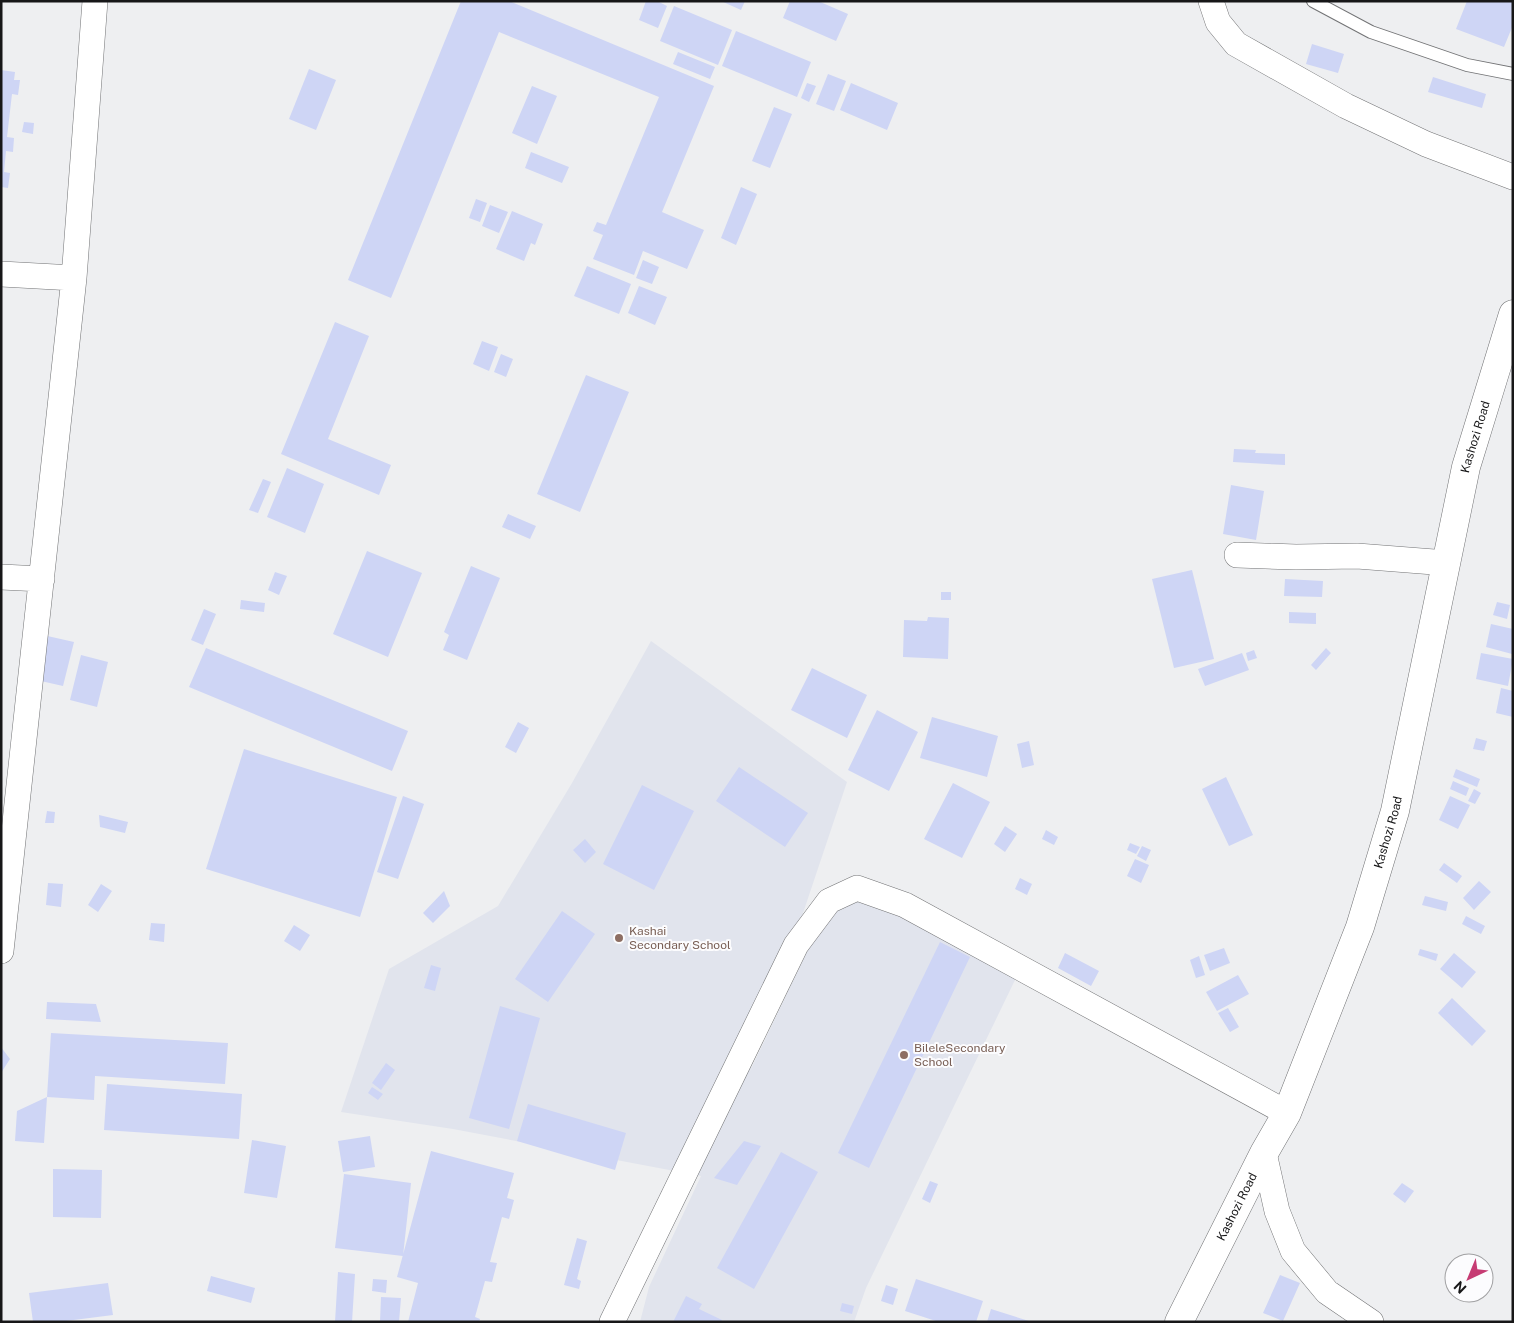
<svg xmlns="http://www.w3.org/2000/svg" width="1514" height="1323" font-family="'Public Sans',sans-serif">
	<style>
		.built { fill: #e1e4ed }
		.building { fill: #ced5f5 }
		.lines { fill: none; stroke-linecap: round; stroke-linejoin: round }
		.lane-casing { stroke: #727375; stroke-width: 14 }
		.street-casing { stroke: #727375; stroke-width: 26 }
		.secondary-casing { stroke: #727375; stroke-width: 29 }
		.lane { stroke: #fff; stroke-width: 12 }
		.street { stroke: #fff; stroke-width: 25 }
		.secondary { stroke: #fff; stroke-width: 28 }
		.education-dot { fill: #8d6e63; stroke: #fcfcfe; stroke-width: 2 }
		.labels { text-anchor: middle; dominant-baseline: central; stroke-width: 4; stroke-linejoin: round; paint-order: stroke }
		.street-label { font-size: 12px; fill: #171718; stroke: #fcfcfe }
		.education-label { font-size: 12px; fill: #785e54; stroke: #fcfcfe; text-anchor: start }
	</style>
	<rect width="100%" height="100%" fill="#eeeff1"/>
	<path class="built" d="M651,641l196,141 -97,289 78,-163 33,-14 156,78 -2,8 -149,308 -12,34h-214l9,-35 52,-111 -248,-47 -112,-17 48,-143 109,-63 74,-123z"/>
	<path class="building" d="M461,1h48l205,85 -52,126 42,18 -17,39 -44,-18 -9,24 -41,-16 10,-24 -10,-4 4,-9 9,3 53,-128 -160,-65 -108,266 -43,-18z
		M646,1h11l10,5 -9,22 -19,-8z
		M721,1h24l-4,9z
		M790,1h28l30,13 -12,27 -53,-23z
		M1467,1h46v24l-9,22 -48,-18z
		M674,6l58,24 -14,35 -58,-24z
		M736,31l75,31 -14,35 -75,-31z
		M1312,44l32,10 -6,19 -32,-9z
		M678,52l37,15 -5,12 -37,-15z
		M309,69l27,11 -20,50 -27,-11z
		M1,70l14,2 -1,8h6l-2,15 -6,-1 -5,43 7,1 -1,14 -7,-1 -2,21 6,1 -2,15 -7,-1z
		M828,74l18,7 -12,30 -18,-7z
		M1433,77l53,17 -4,14 -54,-16z
		M807,83l9,3 -7,16 -8,-4z
		M851,83l47,20 -11,27 -47,-20z
		M532,86l25,10 -20,48 -25,-11z
		M774,107l18,7 -22,54 -18,-7z
		M24,122l10,1 -1,11 -11,-2z
		M531,152l38,15 -7,16 -37,-15z
		M741,187l16,7 -21,51 -15,-7z
		M476,199l11,4 -7,19 -11,-4z
		M490,205l18,7 -9,21 -17,-7z
		M512,211l31,13 -8,21 -4,-2 -7,18 -28,-12z
		M643,260l16,7 -7,17 -16,-6z
		M587,266l44,18 -12,30 -45,-18z
		M639,286l28,11 -12,28 -27,-12z
		M335,322l34,14 -41,103 63,26 -12,30 -98,-41z
		M482,341l16,6 -9,24 -16,-7z
		M501,354l12,5 -7,18 -12,-5z
		M586,375l43,17 -49,120 -43,-18z
		M1234,449l22,1 -1,3 30,1v11l-52,-3z
		M287,468l37,16 -19,49 -38,-16z
		M263,479l8,3 -13,31 -9,-3z
		M1231,485l33,6 -8,49 -33,-6z
		M508,514l28,12 -6,13 -28,-12z
		M367,551l55,22 -34,84 -55,-23z
		M471,566l29,12 -33,82 -24,-10 6,-15 -5,-3z
		M1192,570l22,89 -40,9 -22,-89z
		M275,572l12,4 -8,19 -11,-5z
		M1285,579l38,2 -1,16 -38,-1z
		M941,592h10v8h-10z
		M241,600l24,3 -1,9 -24,-3z
		M1497,602l13,3 -3,14 -14,-4z
		M204,609l12,5 -13,31 -12,-5z
		M1289,612l27,1v11l-27,-1z
		M928,617l21,1 -1,41 -45,-2 1,-37 23,1z
		M1491,624l22,5 -1,25 -26,-7z
		M43,635l31,7 -11,44 -31,-7z
		M206,648l202,83 -16,40 -203,-84z
		M1326,648l5,5 -15,17 -5,-5z
		M1254,650l3,8 -9,3 -2,-8z
		M1242,653l7,17 -44,16 -7,-17z
		M1481,653l32,6 -5,27 -32,-7z
		M81,655l27,7 -11,45 -27,-7z
		M812,668l55,27 -20,43 -56,-28z
		M1501,688l12,3v26l-17,-4z
		M877,710l41,22 -29,59 -41,-21z
		M932,717l66,19 -11,41 -67,-19z
		M518,722l11,6 -13,25 -11,-6z
		M1476,738l11,3 -3,10 -11,-2z
		M1029,741l5,24 -12,3 -5,-24z
		M244,749l153,48 -37,120 -154,-48z
		M739,767l69,46 -23,34 -69,-46z
		M1456,769l24,10 -3,8 -24,-10z
		M1226,777l27,58 -24,11 -27,-57z
		M1453,781l16,7 -3,8 -16,-7z
		M953,783l37,19 -28,56 -38,-19z
		M642,785l52,26 -40,79 -51,-26z
		M1474,789l7,4 -6,11 -7,-3z
		M403,796l21,8 -26,75 -21,-7z
		M1450,796l20,9 -12,24 -19,-9z
		M47,811l8,1 -1,11h-9z
		M99,815l29,7 -3,11 -25,-6z
		M1005,826l12,8 -12,18 -11,-8z
		M1046,830l12,7 -4,8 -12,-6z
		M585,839l11,13 -11,11 -12,-13z
		M1130,843l10,4 -4,7 -9,-4z
		M1142,846l9,4 -5,11 -9,-5z
		M1135,859l14,6 -8,18 -14,-7z
		M1444,863l18,13 -5,7 -18,-13z
		M1020,878l12,6 -5,11 -12,-6z
		M1479,881l12,11 -17,18 -11,-12z
		M48,883l15,1 -2,23 -15,-2z
		M101,884l11,7 -14,21 -10,-7z
		M444,891l6,15 -17,17 -10,-10z
		M1425,896l23,6 -2,9 -24,-6z
		M562,911l33,23 -47,68 -33,-23z
		M1466,916l19,10 -4,8 -19,-10z
		M151,923l14,1 -1,18 -15,-2z
		M294,925l16,10 -10,16 -16,-10z
		M940,942l30,15 -101,211 -31,-15z
		M1224,948l6,15 -20,8 -6,-16z
		M1420,949l18,5 -2,7 -18,-6z
		M1065,953l34,18 -8,15 -33,-18z
		M1454,953l22,19 -14,16 -22,-19z
		M1199,956l6,19 -9,3 -6,-18z
		M431,965l10,3 -6,23 -11,-3z
		M1238,975l11,19 -32,17 -11,-19z
		M1452,998l34,33 -14,15 -34,-33z
		M47,1002l49,2 5,18 -55,-3z
		M500,1006l40,12 -31,111 -40,-11z
		M1228,1008l11,19 -9,5 -12,-19z
		M51,1033l177,10 -3,41 -130,-8 -1,24 -47,-3z
		M1,1047l9,12 -9,14z
		M386,1063l9,7 -14,20 -9,-7z
		M107,1084l135,10 -3,45 -135,-9z
		M372,1087l11,7 -5,6 -10,-7z
		M47,1097l-3,46 -29,-2 2,-30z
		M528,1104l98,29 -11,37 -98,-29z
		M370,1136l5,31 -32,5 -5,-31z
		M252,1140l34,6 -9,52 -33,-5z
		M744,1141l17,5 -24,39 -23,-7z
		M431,1151l83,22 -7,25 7,2 -5,19 -7,-2 -12,45 7,1 -5,19 -7,-1 -10,36 5,2 -1,3h-71l10,-39 -21,-6z
		M781,1152l37,20 -64,117 -37,-21z
		M53,1169l49,1 -1,48 -48,-1z
		M344,1174l67,9 -8,73 -68,-8z
		M930,1181l8,3 -8,19 -8,-4z
		M1402,1183l12,8 -9,12 -12,-9z
		M577,1238l10,3 -10,38 4,2 -2,8 -15,-4z
		M338,1272l17,2 -3,48h-17z
		M1280,1275l20,8 -17,38 -20,-8z
		M211,1276l44,12 -4,15 -44,-12z
		M373,1279l14,1 -1,13 -14,-2z
		M916,1279l67,22 -7,21h-37l-34,-11z
		M108,1283l5,32 -55,7h-25l-4,-29z
		M886,1285l12,4 -5,16 -12,-4z
		M686,1296l16,8 -3,5 23,11 -1,2h-48z
		M381,1297l20,1 -2,24h-19z
		M842,1303l12,3 -2,8 -12,-3z
		M991,1309l38,12v1h-42z"/>
	<g class="lines">
		<g class="lane-casing">
			<path id="lane" d="M1313,1l58,31 96,33 46,9"/>
		</g>
		<g class="street-casing">
			<path id="street" d="M1211,1l7,21 18,22 110,62 80,38 87,33
				M1,274l73,4
				M1237,555l59,2 61,-1 90,7
				M1,577l41,2
				M1,951l73,-673 21,-277
				M1264,1153l13,58 16,40 34,41 44,30
				M612,1322l184,-377 33,-44 28,-13 48,17 382,208"/>
		</g>
		<g class="secondary-casing">
			<g id="secondary">
				<path id="s1" d="M1179,1322l85,-169 23,-40 73,-186 35,-116 71,-344 47,-153"/>
			</g>
		</g>
		<use href="#lane" class="lane"/>
		<use href="#street" class="street"/>
		<use href="#secondary" class="secondary"/>
	</g>
	<g class="education-dot">
		<circle cx="619" cy="938" r="5"/>
		<circle cx="904" cy="1055" r="5"/>
	</g>
	<g class="labels">
		<g class="street-label">
			<text stroke="none"><textPath href="#s1" startOffset="939">Kashozi Road</textPath></text>
			<text stroke="none"><textPath href="#s1" startOffset="534">Kashozi Road</textPath></text>
			<text stroke="none"><textPath href="#s1" startOffset="129">Kashozi Road</textPath></text>
		</g>
		<g class="education-label">
			<text x="629" y="931">Kashai<tspan x="629" dy="14">Secondary School</tspan></text>
			<text x="914" y="1048">BileleSecondary<tspan x="914" dy="14">School</tspan></text>
		</g>
	</g>
	<rect width="1514" height="1323" fill="none" stroke="#171718" stroke-width="5"/>
	<g transform="translate(1469 1278) rotate(224)"><circle r="24" fill="#fcfcfe" stroke="#a0a0a2"/>
	<path d="M0-4L9 19L0 12L-9 19Z" fill="#c63b73"/>
	<text y="-8" font-size="14" font-weight="bold" text-anchor="middle" fill="#171718">N</text>
	</g>
</svg>
